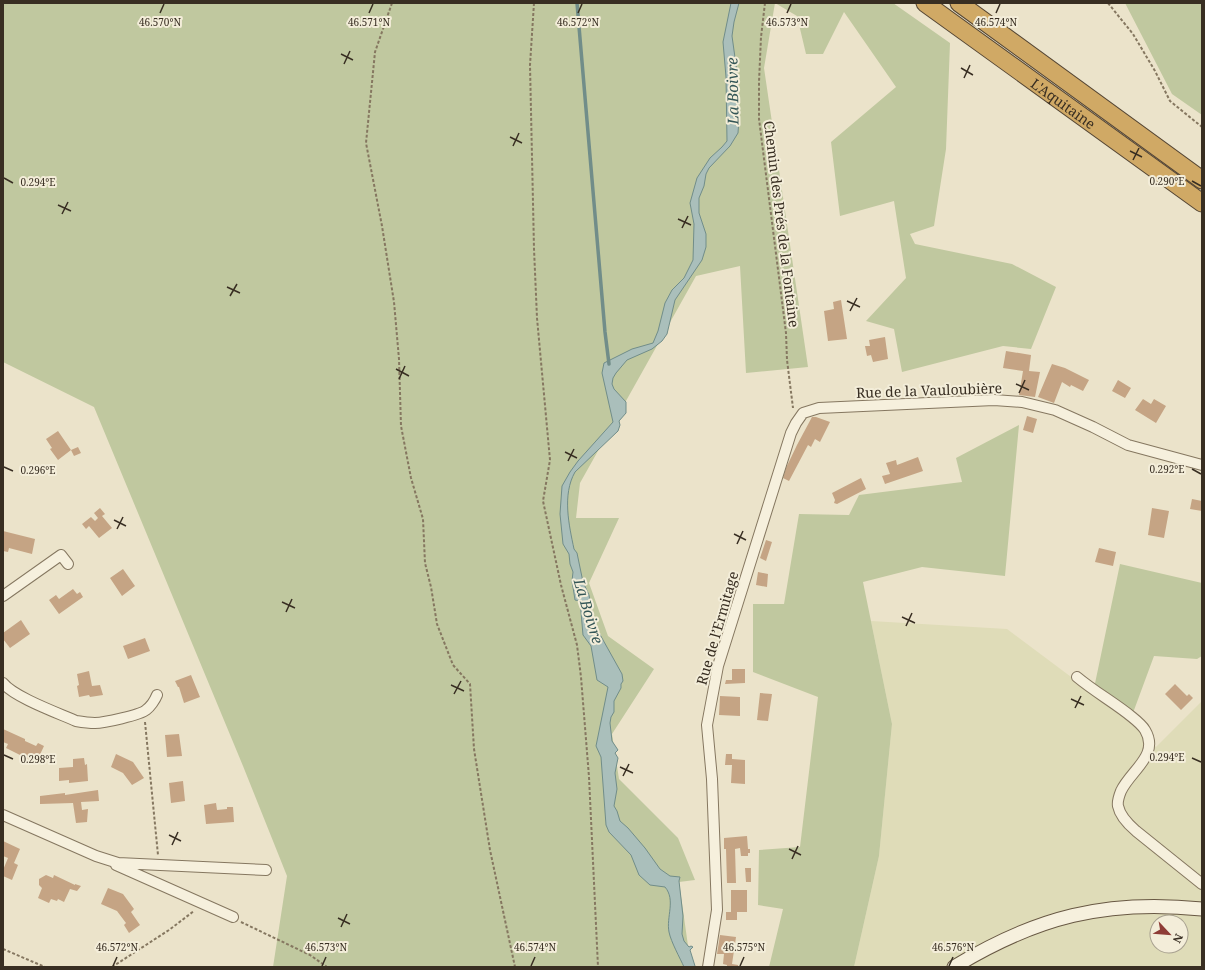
<svg xmlns="http://www.w3.org/2000/svg" width="1205" height="970" font-family="'Noto Serif',serif">
	<style>
		.farmland { fill: #dfdcb8; fill-rule: evenodd }
		.green { fill: #c0c89f }
		.water { fill: #aabfbb; stroke: #718d89 }
		.lines { fill: none; stroke-linecap: round; stroke-linejoin: round }
		.stream { stroke: #718d89; stroke-width: 3.5 }
		.building { fill: #c5a484 }
		.street-casing { stroke: #857760; stroke-width: 12 }
		.secondary-casing { stroke: #685843; stroke-width: 15 }
		.highway-casing { stroke: #544533; stroke-width: 19 }
		.path { stroke: #857760; stroke-width: 2; stroke-dasharray: 3 2; stroke-linecap: butt }
		.street { stroke: #f6f0dd; stroke-width: 10 }
		.secondary { stroke: #f6f0dd; stroke-width: 13 }
		.highway { stroke: #d0a965; stroke-width: 17 }
		.ticks { fill: none; stroke: #382e22; stroke-width: 1.5 }
		.labels { text-anchor: middle; dominant-baseline: central; stroke-width: 4; stroke-linejoin: round; paint-order: stroke }
		.street-label { font-size: 14px; fill: #382e22; stroke: #f3edd9 }
		.water-label { font-size: 15px; font-style: italic; fill: #335556; stroke: #f3edd9 }
		.ticks-label { font-size: 10px; text-anchor: middle; fill: #382e22; stroke: #f3edd9; stroke-width: 4; stroke-linejoin: round; paint-order: stroke }
	</style>
	<rect width="100%" height="100%" fill="#ebe3ca"/>
	<path class="farmland" d="M871,621l136,8 123,92 26,26 46,-46v266h-348l25,-111 13,-132zM1157,922h24v24h-24z"/>
	<path class="green" d="M3,3h890l57,40 -4,106 -12,77 -24,8 5,10 97,20 44,23 -25,62 -28,-3 -101,26 -8,-43 -28,-8 40,-43 -12,-77 -54,15 -9,-74 65,-55 -52,-75 -21,42h-17l-9,-38 -22,-13 -11,65 44,299 -62,6 -6,-107 -44,10 -116,207 -4,35h43l-30,65 19,53 46,33 -42,65 7,45 59,59 17,42 -16,2 12,85h-418l14,-91 -44,-110 -149,-359 -91,-45z
		M1125,3h77v112l-30,-21z
		M1019,425l-14,151 -83,-9 -59,15 29,142 -13,132 -25,111h-85l14,-58 -25,-4 1,-55 41,-3 18,-150 -65,-25v-68h31l15,-90 50,1 10,-20 103,-13 -6,-24z
		M1120,564l82,19v73l-5,3 -43,-3 -24,65 -37,-28z"/>
	<path class="water" d="M731,3h8l-5,19 -2,14 5,36 2,47 -1,14 -8,13 -21,22 -3,6 -2,12 -5,12v15l7,21v13l-4,13 -27,40 -8,34 -5,7 -10,8 -25,11 -11,13 -3,5 -1,6 2,5 12,13v11l-7,8 1,4 -2,6 -43,41c-13,23 -6,53 -1,77l3,4 6,29 6,13 4,23 5,13 24,43 1,7 -2,3v4l-7,13v11l-3,5 -1,6 2,18 6,9 -3,3 3,5 -3,15 2,16 -3,17 3,5 3,10 8,7 17,20 15,21 10,7 10,1 -1,4 4,35 -1,18 2,7 5,6 2,-1 2,1 -3,3 5,16v1h-11c-4,-9 -13,-25 -15,-35 -3,-15 7,-32 -4,-45l-15,-2 -11,-10 -8,-20 -22,-23 -3,-7 -5,-68 -5,-11 12,-59 -11,-7 -6,-34 -8,-11 -3,-34 -5,-1 -3,-19 1,-9 -3,-8 -1,-10 -6,-10 -3,-30 2,-28 8,-14 8,-11 35,-39 -11,-49 2,-10 28,-14 21,-6 5,-12 7,-28 7,-13 12,-12 9,-18 1,-36 -4,-21 7,-25 13,-20 12,-11 5,-6 -1,-64 -3,-35z"/>
	<g class="lines">
		<path class="stream" d="M577,3l28,329 4,32"/>
	</g>
	<path class="building" d="M841,300l6,39 -19,2 -4,-30 10,-2 -1,-7z
		M885,337l3,22 -15,3 -2,-7 -4,1 -2,-10h5l-1,-6z
		M1006,351l25,4 -2,16 11,1 -5,25 -16,-2 4,-24 -20,-3z
		M1052,364l13,4 24,12 -6,11 -12,-6 -1,2 -8,-5 -8,21 -16,-6z
		M1118,380l13,8 -6,10 -13,-7z
		M1143,399l8,5 3,-5 12,7 -10,17 -21,-13z
		M1027,416l10,3 -4,14 -10,-3z
		M812,417h4l14,5 -10,20 -5,-3 -4,8 -3,-2 -19,36 -6,-3 3,-10 11,-23z
		M58,431l13,19 7,-3 3,6 -7,3 -3,-6 -13,10 -8,-11 2,-1 -6,-9z
		M918,457l5,14 -38,13 -3,-8 8,-2 -4,-11 10,-3 1,5z
		M861,478l5,11 -29,15 -3,-1 1,-3 -3,-7z
		M1192,499l10,2v10l-12,-2z
		M100,508l5,6 -3,2 10,12 -13,10 -10,-12 -3,3 -4,-5 9,-7 4,4 3,-3 -4,-5z
		M1152,508l17,3 -5,27 -16,-3z
		M3,531l32,8 -3,15 -23,-6 -1,4 -5,-1z
		M766,540l6,2 -6,19 -6,-3z
		M1099,548l17,4 -3,14 -18,-4z
		M123,569l12,17 -13,10 -12,-18z
		M758,572l10,2 -1,13 -11,-2z
		M73,589l4,5 3,-2 3,5 -24,17 -10,-14 7,-5 3,4z
		M21,620l9,14 -20,14 -7,-9v-6z
		M145,638l5,13 -22,8 -5,-13z
		M732,669h13v14l-20,1 1,-4h6z
		M89,671l3,15 8,-1 3,10 -13,2 -1,-2 -10,2 -2,-11 2,-1 -2,-11z
		M191,675l9,22 -16,6 -5,-16h-1l-3,-6z
		M1175,684l12,12 2,-2 4,4 -12,12 -16,-16z
		M760,693l12,1 -4,27 -11,-1z
		M720,696l20,1v19l-21,-1z
		M3,729l22,10v2l11,5 2,-3 6,3 -7,15 -6,-3 -1,2 -24,-12 2,-4 -5,-2z
		M179,734l3,22 -15,1 -2,-22z
		M116,754l17,8 11,16 -12,7 -9,-12 -12,-6z
		M726,754h6v5l13,1v24l-14,-1 1,-18h-7z
		M84,758l1,7 2,-1 1,17 -19,2v-3l-10,1v-13l14,-1v-8z
		M183,781l2,20 -14,2 -2,-20z
		M98,790l1,11 -18,1 1,8 6,-1 -1,13 -11,1 -3,-20 -33,1v-8l25,-3v2z
		M216,803l1,7 10,-1v-2h6l1,15 -28,2 -2,-19z
		M747,836l1,13h2v4h-2v3h-7l-1,-8 -5,1 1,34h-9l-1,-34h-2v-11z
		M3,841l17,8 -6,14 4,2 -6,15 -9,-4v-6l5,-12 -5,-2z
		M745,868h6v14h-5z
		M46,875l7,3 1,-3 21,10v-1l6,2 -4,5 -7,-2 -6,13 -6,-3 -1,2 -6,-2 -2,4 -11,-5 4,-10 -3,-3v-6z
		M108,888l15,6 11,15 -3,3 9,13 -11,8 -5,-8 2,-2 -9,-12 -16,-7z
		M731,890h16v22h-10v8h-11v-8h5z
		M720,935l16,2 -4,27 6,1v2h-11v-2l-4,-1 1,-10h-7z"/>
	<g class="lines">
		<g class="street-casing">
			<path id="street" d="M3,596l58,-41 7,9
				M1077,677c18,15 38,26 55,40 5,4 10,8 13,13 15,25 -14,40 -24,61 -2,5 -4,10 -3,15 2,10 11,19 18,25l66,53
				M3,683c11,14 55,30 73,38 6,1 13,2 19,2 9,0 45,-8 51,-13 4,-3 9,-10 11,-15
				M3,815l93,41 22,7 148,7
				M116,865l117,52
				M708,967l9,-57 -5,-131 -5,-54 11,-59 73,-233 5,-10 7,-10 16,-5 175,-8 28,2 33,8 38,17 35,18 74,20"/>
		</g>
		<g class="secondary-casing">
			<path id="secondary" d="M954,967c82,-50 152,-68 248,-58"/>
		</g>
		<g class="highway-casing">
			<g id="highway">
				<path id="s1" d="M925,3l277,200"/>
				<path d="M959,3l243,177"/>
			</g>
		</g>
		<path class="path" d="M392,3l-17,49 -9,91 16,83 12,76 5,57 2,67 10,52 12,41 2,44 6,24 6,37 16,41 17,19 4,65 16,101 25,117
			M534,3l-4,62 4,184 3,69 13,142 -7,41 18,84 16,60 4,32 8,100 9,190
			M765,3l-4,34 -2,45v37l27,214 1,27 6,48
			M1108,3l25,31 22,37 15,30 32,26
			M145,722l13,133
			M241,922l69,33 17,12
			M3,949l42,18
			M112,967l57,-37 25,-19"/>
		<use href="#street" class="street"/>
		<use href="#secondary" class="secondary"/>
		<use href="#highway" class="highway"/>
	</g>
	<path class="ticks" d="M160,13l4,-9M369,13l4,-9M578,13l4,-9M787,13l4,-9M996,13l4,-9M341,54l12,6M344,64l6,-13M961,68l12,7M964,78l6,-13M510,137l12,6M513,146l6,-13M1130,151l12,6M1133,160l6,-12M4,178l9,5M1192,181l9,5M58,205l13,6M62,214l6,-12M678,219l13,6M682,228l6,-12M227,287l13,6M230,296l7,-12M847,301l13,6M850,311l7,-13M396,369l13,7M399,379l6,-13M1016,384l13,6M1019,393l6,-13M565,452l12,6M568,461l6,-12M4,467l9,4M1192,469l9,5M114,520l12,6M117,529l6,-12M734,534l12,6M737,544l6,-13M282,602l13,6M286,612l6,-13M902,617l13,6M906,626l6,-13M451,685l13,6M454,694l7,-13M1071,699l13,6M1075,708l6,-12M4,755l9,4M1192,758l9,4M620,767l13,6M623,776l6,-12M169,835l12,6M172,845l6,-13M789,849l12,6M792,859l6,-13M338,918l12,6M341,927l6,-13M113,966l4,-9M322,966l4,-9M531,966l4,-9M740,966l4,-9M949,966l4,-9"/>
	<g class="labels">
		<g class="street-label">
			<text stroke="none"><textPath href="#s1" startOffset="171">L'Aquitaine</textPath></text>
			<text transform="translate(782 224) rotate(83)">Chemin des Prés de la Fontaine</text>
			<text transform="translate(929 390) rotate(-2)">Rue de la Vauloubière</text>
			<text transform="translate(717 628) rotate(-74)">Rue de l’Ermitage</text>
		</g>
		<g class="water-label">
			<text transform="translate(732 91) rotate(-91)">La Boivre</text>
			<text transform="translate(589 611) rotate(73)">La Boivre</text>
		</g>
	</g>
	<g class="ticks-label">
		<text x="160" y="26">46.570°N</text>
		<text x="369" y="26">46.571°N</text>
		<text x="578" y="26">46.572°N</text>
		<text x="787" y="26">46.573°N</text>
		<text x="996" y="26">46.574°N</text>
		<text x="1167" y="185">0.290°E</text>
		<text x="38" y="186">0.294°E</text>
		<text x="1167" y="473">0.292°E</text>
		<text x="38" y="474">0.296°E</text>
		<text x="1167" y="761">0.294°E</text>
		<text x="38" y="763">0.298°E</text>
		<text x="117" y="951">46.572°N</text>
		<text x="326" y="951">46.573°N</text>
		<text x="535" y="951">46.574°N</text>
		<text x="744" y="951">46.575°N</text>
		<text x="953" y="951">46.576°N</text>
	</g>
	<rect width="1205" height="970" fill="none" stroke="#382e22" stroke-width="8"/>
	<g transform="translate(1169 934) rotate(116)"><circle r="19" fill="#f3edd9" stroke="#a8a190"/>
	<path d="M0-3L7 15L0 10L-7 15Z" fill="#8e3c36"/>
	<text y="-6" font-size="11" font-weight="bold" text-anchor="middle" fill="#382e22">N</text>
	</g>
</svg>
